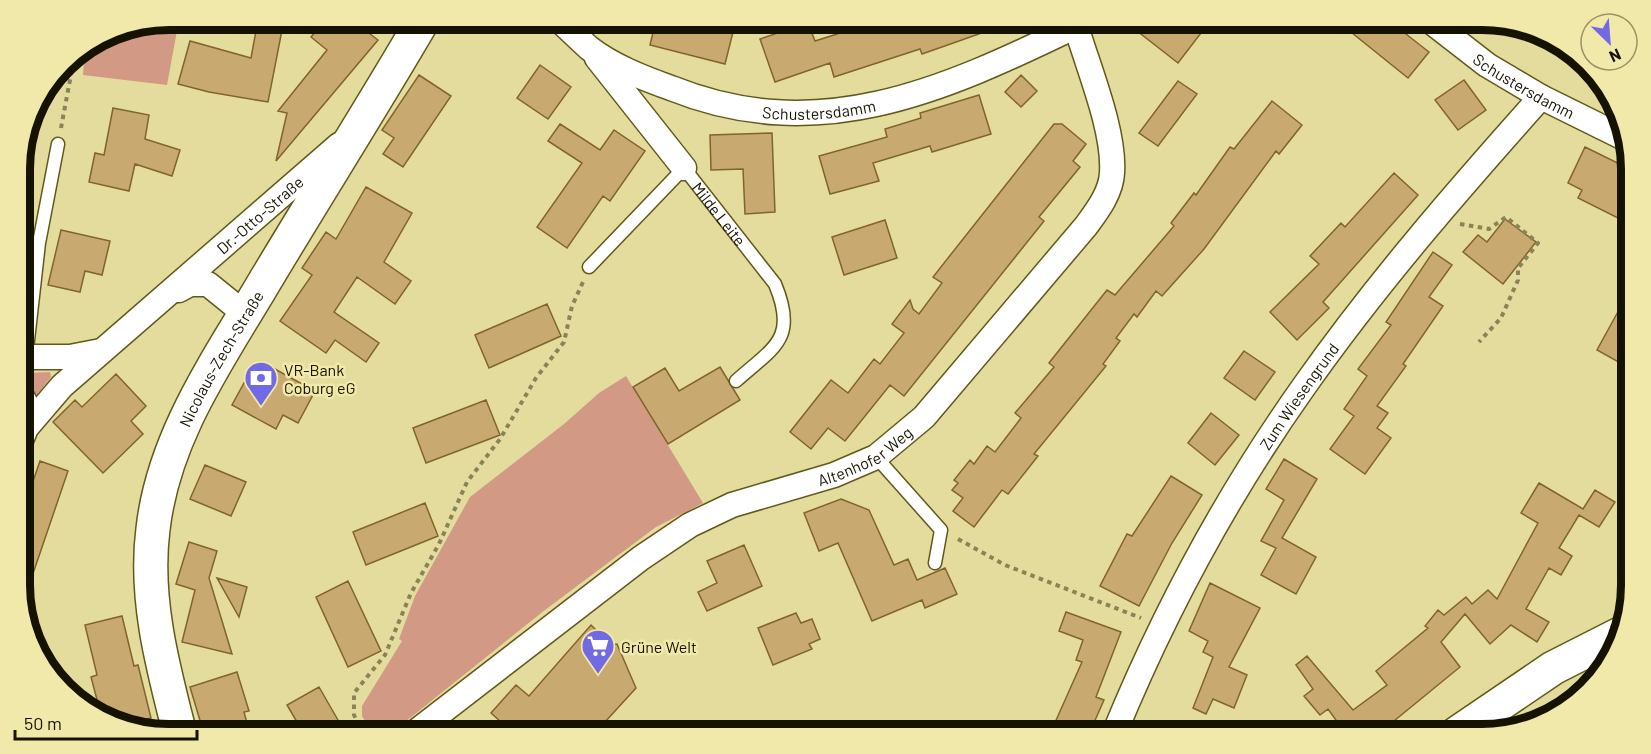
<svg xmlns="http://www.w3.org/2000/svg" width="1651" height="754" font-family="Barlow,sans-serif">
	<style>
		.green { fill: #d29984 }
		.building { fill: #c8aa71; stroke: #80642c; stroke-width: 1.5 }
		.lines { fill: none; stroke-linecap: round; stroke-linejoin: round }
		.lane-casing { stroke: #61591a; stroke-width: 15 }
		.street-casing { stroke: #61591a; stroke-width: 27 }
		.secondary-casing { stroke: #61591a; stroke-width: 36 }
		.path { stroke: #898358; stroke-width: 4; stroke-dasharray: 4.5 4.5; stroke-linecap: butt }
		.lane { stroke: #fff; stroke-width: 12 }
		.street { stroke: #fff; stroke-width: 24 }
		.secondary { stroke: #fff; stroke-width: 33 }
		.labels { text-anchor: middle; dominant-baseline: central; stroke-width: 5; stroke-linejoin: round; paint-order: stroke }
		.street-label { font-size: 16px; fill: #161200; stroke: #f1e9a9 }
		.poi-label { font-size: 16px; fill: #161200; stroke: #f1e9a9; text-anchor: start }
		.rim { fill: none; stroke: #161200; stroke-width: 8 }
	</style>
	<rect width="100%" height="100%" fill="#e4dc9d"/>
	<path class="green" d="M169,20h10l-12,65 -84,-10 2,-28 27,-16z
		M50,372l1,5 -16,20h-4l-8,-17 2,-7z
		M626,376l77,127 -47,24 -111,83 -155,124h-17l-11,-18v-10l40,-65 -3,-2 16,-43 55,-99 94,-73 35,-31z"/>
	<path class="building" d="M258,20h26l-16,82 -59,-10 -31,-8 12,-43 61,17z
		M326,20h26l26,20 -102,121 11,-48 -9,-2 49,-61 -16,-13z
		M656,20h46l32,8 -9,36 -75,-19z
		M881,20h132v2l-91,32 -2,-5 -86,28 -4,-14 -55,19 -15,-43 48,-16 7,18z
		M1123,20h88l-33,43z
		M1336,20h52l41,32 -21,26z
		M540,65l31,22 -23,32 -31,-21z
		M419,75l32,21 -48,71 -20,-13 11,-16 -12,-8z
		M1021,75l16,16 -16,16 -16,-15z
		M1464,80l22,30 -28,20 -23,-30z
		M1178,81l19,13 -39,52 -19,-13z
		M979,95l12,39 -59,18 -2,-6 -57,17 6,18 -49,13 -11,-38 68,-19 -2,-8 36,-11 -1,-5z
		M1272,101l30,24 -23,29 -3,-3 -72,98 -42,47 -6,-5 -19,26 -3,-3 -18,24 4,3 -17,23 3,2 -72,88 4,2 -30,38 -6,-4 -28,37 -21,-16 10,-13 -11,-8 6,-7 -4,-3 16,-20 4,4 13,-18 8,6 26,-34 -6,-5 39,-46 -5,-4 58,-73 8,5 59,-69 -3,-3 23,-30 2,2 34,-48 4,2z
		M113,108l36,7 -4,24 35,11 -8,26 -37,-12 -6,27 -40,-9 6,-29 9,2z
		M560,124l40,26 14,-20 31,21 -35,50 -7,-5 -36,52 -30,-21 45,-64 -34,-22z
		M1054,124h8l24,20 -13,17 7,6 -41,50 5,4 -140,175 -14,-11 -45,56 -17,-13 -17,21 -21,-17 41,-52 17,13 26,-34 6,5 24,-31 -12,-9 18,-24 3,9 6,5 23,-31 -9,-6z
		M772,133l3,79 -30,2 -2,-45 -32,1 -1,-35z
		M1585,147l45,22 -11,28 11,6v21l-52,-26 4,-8 -14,-7z
		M1394,173l24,22 -95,107 6,6 -32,32 -27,-28 49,-48 -9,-8 31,-33 4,4z
		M366,187l46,26 -28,49 27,19 -16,23 -38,-27 -23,35 45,31 -13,19 -31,-22 -9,13 -46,-32 32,-46 -10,-7 24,-36 10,7z
		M1505,219l31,23 -33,42 -40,-32 15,-17 9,7z
		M885,220l12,38 -53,17 -12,-38z
		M61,230l49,11 -8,34 -17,-4 -5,21 -32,-7z
		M1433,252l19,13 -23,32 14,9 -40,58 3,2 -29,40 11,7 -11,15 14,10 -26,36 -35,-25 24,-33 -10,-7 23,-33 -9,-7 33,-44 -5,-3z
		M1631,288v81l-34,-19z
		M547,304l14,32 -72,32 -14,-33z
		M1244,351l31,21 -20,28 -31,-22z
		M720,367l20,33 -72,44 -35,-57 32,-19 14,23z
		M273,368l42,23 -17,32 -15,-8 -7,14 -44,-24 18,-33 16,9z
		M116,374l30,32 -15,15 12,13 -40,39 -50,-51 22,-22 7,7z
		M486,400l14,35 -74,28 -13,-35z
		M1211,413l28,22 -24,30 -27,-22z
		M1284,459l33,20 -35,59 34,19 -20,37 -35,-19 15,-27 -15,-7 23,-41 -18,-11z
		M40,461l28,10 -43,126 -4,-1v-80z
		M205,465l41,17 -15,34 -41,-17z
		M1171,476l31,19 -30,48 -33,63 -39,-20 27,-52 5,2z
		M1539,483l44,26 12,-19 20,12 -16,25 -20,-12 -20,33 13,8 -11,19 -12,-7 -23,41 23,13 -12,20 -26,-17 -21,19 -25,-30 -24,28 19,25 -82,67h-32l-18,-25 -8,6 -16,-19 9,-7 -17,-24 11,-9 46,54 34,-25 -11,-14 52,-43 -3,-2 13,-16 6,5 22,-18 6,7 16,-14 9,9 41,-76 -17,-10z
		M841,499l28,11 25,55 14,-6 9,21 28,-12 12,26 -32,14 -3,-8 -50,21 -34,-78 -19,8 -15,-38z
		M425,503l13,33 -72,29 -13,-33z
		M189,542l28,9 -8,27 23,76 -50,-12 13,-52 -19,-6z
		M744,545l18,41 -55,25 -9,-19 19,-9 -10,-22z
		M217,578l30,9 -8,30z
		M348,581l33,70 -33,16 -32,-70z
		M1210,583l50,25 -31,59 18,8 -13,33 -21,-9 -7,15 -13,-6 20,-51 -10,-5 5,-11 -19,-10z
		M1066,612l55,20 -25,65 8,3 -15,34h-20l-16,-7 29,-65 -6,-2 7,-20 -24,-9z
		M796,613l5,10 11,-4 8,20 -11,5 3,5 -39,16 -15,-37z
		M122,616l12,50 4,-1 13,53 -28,7 -12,-2 -10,-8 -10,-38 6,-2 -12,-50z
		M591,625l20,20 6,-1 19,44 -42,46h-80l-23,-21 25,-28 13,11z
		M237,672l12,39 -5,1 6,22h-46l-14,-47z
		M319,687l27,47h-42l-17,-29z"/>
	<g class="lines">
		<g class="lane-casing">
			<g id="lane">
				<path id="s1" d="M589,267l95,-99 91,116c23,55 -1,63 -39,97"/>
				<path d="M26,358l13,-115 19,-99"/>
				<path d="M876,457l65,73 -6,33"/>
			</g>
		</g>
		<g class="street-casing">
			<g id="street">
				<path id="s2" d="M559,20c10,9 20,19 30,28 23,18 54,30 82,40 147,59 271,3 405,-62l7,-6"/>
				<path id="s3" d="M1429,20l58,45 54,32 85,42"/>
				<path d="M597,58l87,110"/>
				<path d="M179,290l11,-6h18l37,30"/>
				<path d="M20,357h50l31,-6"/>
				<path d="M20,393l5,9 1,26"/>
				<path id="s4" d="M20,443l6,-15 36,-42 277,-241"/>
				<path id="s5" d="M413,734l228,-176 49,-33 42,-20 102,-30 42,-18 48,-40 162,-191c11,-15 25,-33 26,-53 3,-42 -24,-106 -36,-147"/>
				<path id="s6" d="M1114,734c50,-122 115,-242 191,-349 72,-102 153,-195 236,-288"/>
			</g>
		</g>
		<g class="secondary-casing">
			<g id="secondary">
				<path id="s7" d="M180,734c-17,-66 -36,-136 -27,-205 10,-89 61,-163 106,-238 54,-91 111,-180 164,-271"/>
				<path d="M1456,734l97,-66 69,-35"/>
			</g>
		</g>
		<path class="path" d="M61,128l14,-75
			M1460,224l29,5 17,-12 32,26 -20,25v12l-17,38 -22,24
			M958,539l47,26 136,53
			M363,734l-9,-19v-22l31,-38 26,-62 28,-49 28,-62 33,-43 36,-61 28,-36 8,-36 11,-24"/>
		<use href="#lane" class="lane"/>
		<use href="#street" class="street"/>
		<use href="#secondary" class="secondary"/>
	</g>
	<defs>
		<g id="bank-pin" transform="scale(1.725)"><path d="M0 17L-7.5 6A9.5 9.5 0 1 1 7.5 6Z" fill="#716ae4" stroke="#f1e9a9"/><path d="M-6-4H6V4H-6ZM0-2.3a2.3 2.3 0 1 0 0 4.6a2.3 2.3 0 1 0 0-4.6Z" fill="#fff"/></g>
		<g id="supermarket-pin" transform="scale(1.725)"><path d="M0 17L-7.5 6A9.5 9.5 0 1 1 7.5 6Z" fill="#716ae4" stroke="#f1e9a9"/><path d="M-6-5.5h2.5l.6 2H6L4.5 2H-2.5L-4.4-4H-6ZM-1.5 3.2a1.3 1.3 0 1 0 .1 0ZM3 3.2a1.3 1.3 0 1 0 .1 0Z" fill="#fff"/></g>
	</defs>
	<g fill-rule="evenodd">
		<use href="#bank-pin" x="261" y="378"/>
		<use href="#supermarket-pin" x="598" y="646"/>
	</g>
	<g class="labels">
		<g class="street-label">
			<text stroke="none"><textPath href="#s3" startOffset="116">Schustersdamm</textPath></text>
			<text stroke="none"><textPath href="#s2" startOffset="284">Schustersdamm</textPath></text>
			<text stroke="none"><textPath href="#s1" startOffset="195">Milde Leite</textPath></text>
			<text stroke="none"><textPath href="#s4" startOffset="333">Dr.-Otto-Straße</textPath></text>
			<text stroke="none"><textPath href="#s7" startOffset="393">Nicolaus-Zech-Straße</textPath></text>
			<text stroke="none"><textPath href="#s6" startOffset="386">Zum Wiesengrund</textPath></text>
			<text stroke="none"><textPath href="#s5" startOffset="536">Altenhofer Weg</textPath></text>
		</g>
		<g class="poi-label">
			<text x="284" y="369">VR-Bank<tspan x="284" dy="18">Coburg eG</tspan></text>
			<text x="621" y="646">Grüne Welt</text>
		</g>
	</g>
	<path d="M0 0H1651V754H0ZM169 30H1482A139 139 0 0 1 1621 169V585A139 139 0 0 1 1482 724H169A139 139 0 0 1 30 585V169A139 139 0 0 1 169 30Z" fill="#f1e9a9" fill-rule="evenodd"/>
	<path class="rim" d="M169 30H1482A139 139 0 0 1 1621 169V585A139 139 0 0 1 1482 724H169A139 139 0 0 1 30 585V169A139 139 0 0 1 169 30Z"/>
	<g transform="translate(1609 42) rotate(155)"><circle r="28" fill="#f1e9a9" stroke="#999365" stroke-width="1.5"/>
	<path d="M0-4.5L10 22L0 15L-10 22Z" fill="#716ae4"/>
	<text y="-9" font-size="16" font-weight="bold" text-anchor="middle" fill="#161200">N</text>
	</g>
	<path d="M15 730v9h182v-9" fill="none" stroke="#161200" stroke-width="3"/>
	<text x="24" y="730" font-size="18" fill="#161200" stroke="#f1e9a9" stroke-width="4.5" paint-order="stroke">50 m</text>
</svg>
